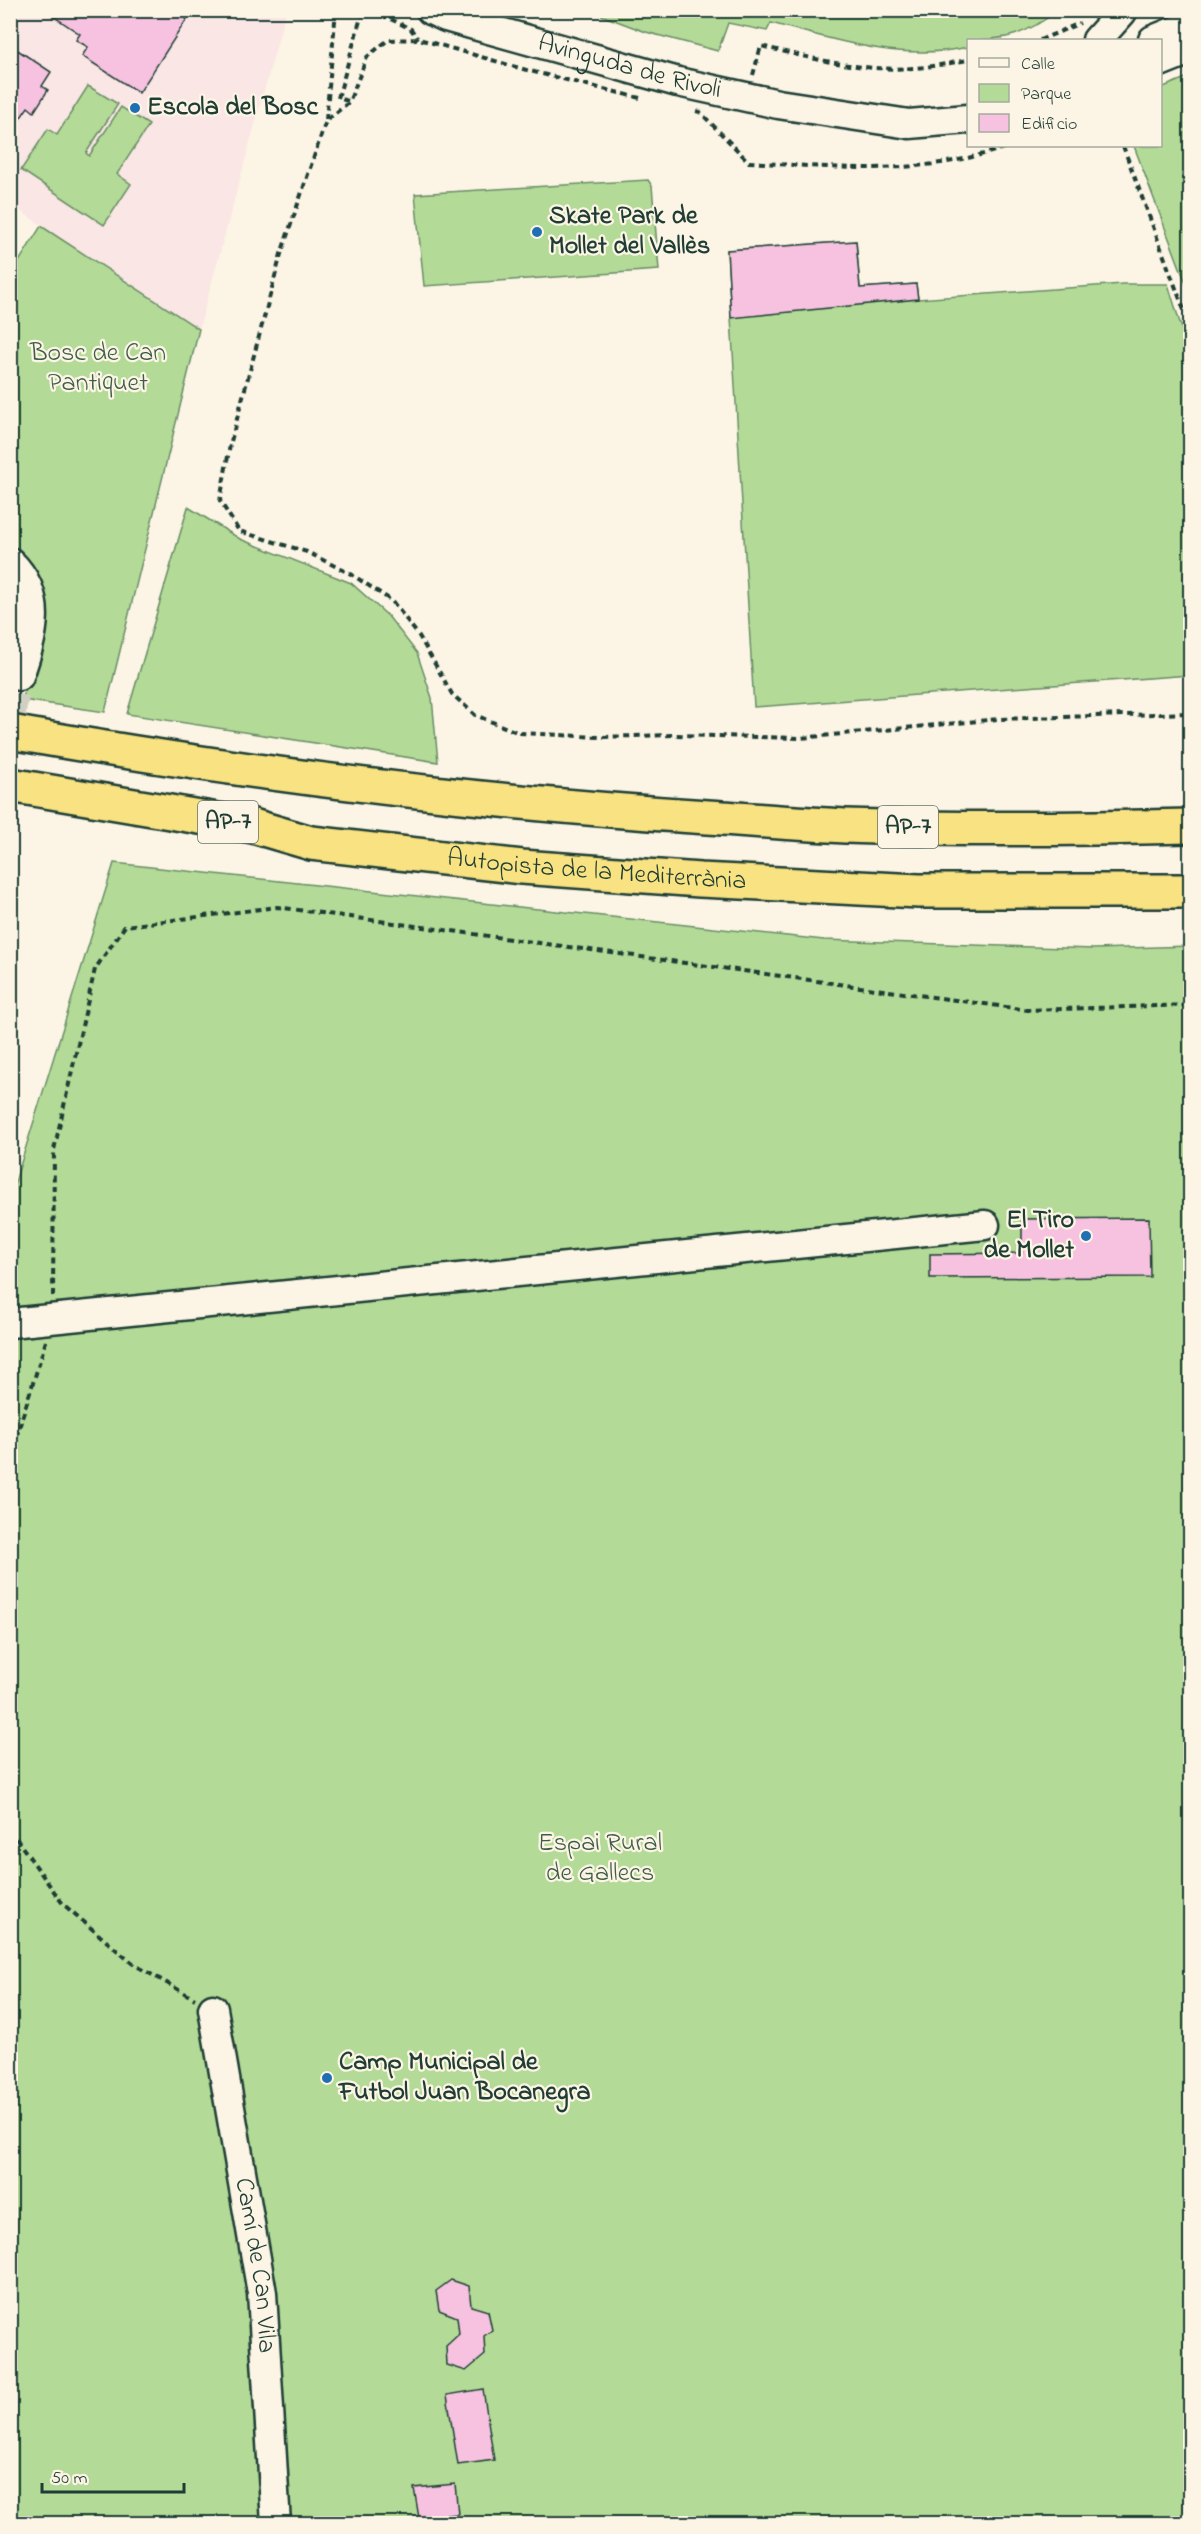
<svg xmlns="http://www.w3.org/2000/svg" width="1201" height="2534" font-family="'Indie Flower',sans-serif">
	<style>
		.built { fill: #fae6e4 }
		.green { fill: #b3db97; stroke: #698c66; stroke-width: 1.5 }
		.building { fill: #f6c2e0; stroke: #1f3d34; stroke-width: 1.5 }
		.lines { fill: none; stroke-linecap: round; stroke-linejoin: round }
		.minor-tunnel { stroke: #d0d0c2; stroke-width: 28; stroke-dasharray: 28 14; stroke-linecap: butt }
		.minor-casing { stroke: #1f3d34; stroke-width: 33 }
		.highway-casing { stroke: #1f3d34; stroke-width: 38 }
		.path { stroke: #1f3d34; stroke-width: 4; stroke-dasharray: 6 4.5; stroke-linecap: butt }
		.minor { stroke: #fcf5e5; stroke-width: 28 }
		.highway { stroke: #f8e281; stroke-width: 33 }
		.poi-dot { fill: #1f6fb2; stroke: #fcf5e5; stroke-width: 2 }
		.labels { text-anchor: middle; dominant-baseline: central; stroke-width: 4.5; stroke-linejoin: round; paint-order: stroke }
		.shield { fill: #fcf5e5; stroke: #617469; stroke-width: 1.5 }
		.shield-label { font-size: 24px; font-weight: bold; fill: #1f3d34 }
		.street-label { font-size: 26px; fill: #1f3d34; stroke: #fcf5e5 }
		.poi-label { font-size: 26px; font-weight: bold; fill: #1f3d34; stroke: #fcf5e5; text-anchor: start }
		.park-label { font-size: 26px; fill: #3d5d48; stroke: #fcf5e5 }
	</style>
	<rect width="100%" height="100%" fill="#fcf5e5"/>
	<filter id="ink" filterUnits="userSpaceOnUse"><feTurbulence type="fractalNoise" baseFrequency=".0167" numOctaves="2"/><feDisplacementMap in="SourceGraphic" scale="12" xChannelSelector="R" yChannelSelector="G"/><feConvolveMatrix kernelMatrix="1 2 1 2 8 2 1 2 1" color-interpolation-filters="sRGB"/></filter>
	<g filter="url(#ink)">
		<path class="built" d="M10,11h276l-87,318 -188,-124z"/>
		<path class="green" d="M590,11h467c-32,24 -49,29 -89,29v7c-67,15 -133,-7 -197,-24l-4,8 -39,-8 -10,28 -72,-19z
			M1190,76v218l-56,-148h26l1,-58z
			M88,86l30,18 -32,49 3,3 32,-49 28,18 -32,49 14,10 -27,41 -83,-55 27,-41 9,6z
			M648,180l4,6 7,84 -235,16 -9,-92z
			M41,226l158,103 -94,383 -82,-12 18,-108 -19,-38 -11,-8 -1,-270z
			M856,241l4,47 56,-4 2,15 205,-15h45l22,71v320l-436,32 -27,-457z
			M188,507l52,32 111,44 37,33 29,37 15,45 6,64 -311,-48z
			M114,863l710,77 270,9 96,-3v1577l-1179,1v-1329z"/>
		<path class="building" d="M44,10h130l13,9 -48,74 -57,-37 6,-9 -12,-7 4,-6z
			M10,45l41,27 -9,14 6,4 -14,22 -6,-5 -18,26z
			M856,241l4,47 56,-4 2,15 -187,19 -4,-68z
			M1149,1218l1,59 -220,1v-24l92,-1v-34z
			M451,2280l18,6 2,20 17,5 4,19 -8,6 1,19 -19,16 -19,-6 -1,-19 13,-12 -2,-17 -18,-7 -3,-19z
			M483,2389l11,71 -36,5 -11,-70z
			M455,2484l3,30 -39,4 -5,-30z"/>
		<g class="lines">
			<path class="minor-tunnel" d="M10,721l9,-45"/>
			<g class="minor-casing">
				<g id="minor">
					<path id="s1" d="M431,10l15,7 232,65 100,22 131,20 59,-5"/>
					<path d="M1097,40l25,-28"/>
					<path d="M1153,40l37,-15"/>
					<path d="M1160,62l30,-12"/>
					<path d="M10,562c35,34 23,74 9,114"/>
					<path d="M10,1323l975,-98"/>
					<path id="s2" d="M213,2009l49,284 14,231"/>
				</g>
			</g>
			<g class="highway-casing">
				<g id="highway">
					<path d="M10,732c232,41 464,70 698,85 46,3 91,7 137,9 115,4 230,3 345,0"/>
					<path id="s3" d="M10,785l243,41 58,17 211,24 178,13 219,11h271"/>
				</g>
			</g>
			<path class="path" d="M372,10l39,19 7,10
				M1040,40l40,-17
				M753,75l8,-29c49,12 101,26 152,22 19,-1 37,-5 55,-8
				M640,98l-110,-27 -111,-32 -31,1 -21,17 -18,45 -23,19 -45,133 -51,191 -10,56 19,30 68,21 44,22 41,27 27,35 33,58 23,21 44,18 81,4 72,-2 129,3 197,-19 192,-6
				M348,101l-10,-3 25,-88
				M696,111l4,1 49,50c89,6 174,15 260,-16
				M326,120l10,-110
				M1123,146l67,180
				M53,1296l1,-146 41,-181 30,-43 152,-19 751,103 162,-5
				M10,1457l36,-116
				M10,1830l53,74 70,60 62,35"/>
			<use href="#minor" class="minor"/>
			<use href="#highway" class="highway"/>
		</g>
	</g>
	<g class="poi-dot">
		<circle cx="135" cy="108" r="6"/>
		<circle cx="537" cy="232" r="6"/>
		<circle cx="1086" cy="1236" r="6"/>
		<circle cx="327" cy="2078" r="6"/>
	</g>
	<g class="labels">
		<g class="shield">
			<rect x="198" y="801" width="60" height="42" rx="4.5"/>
			<rect x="878" y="806" width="60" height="42" rx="4.5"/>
		</g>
		<g class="shield-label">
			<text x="228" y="822">AP-7</text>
			<text x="908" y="827">AP-7</text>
		</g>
		<g class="street-label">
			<text stroke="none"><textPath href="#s1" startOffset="207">Avinguda de Rivoli</textPath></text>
			<text stroke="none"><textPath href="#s3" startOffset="594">Autopista de la Mediterrània</textPath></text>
			<text stroke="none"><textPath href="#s2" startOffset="260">Camí de Can Vila</textPath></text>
		</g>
		<g class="poi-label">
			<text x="147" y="108">Escola del Bosc</text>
			<text x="549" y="217">Skate Park de<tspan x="549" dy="30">Mollet del Vallès</tspan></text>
			<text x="1074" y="1221" text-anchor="end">El Tiro<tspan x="1074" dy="30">de Mollet</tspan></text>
			<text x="339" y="2063">Camp Municipal de<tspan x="339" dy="30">Futbol Juan Bocanegra</tspan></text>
		</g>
		<g class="park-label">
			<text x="98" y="354">Bosc de Can<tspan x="98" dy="30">Pantiquet</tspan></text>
			<text x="600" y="1844">Espai Rural<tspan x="600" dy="30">de Gallecs</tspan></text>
		</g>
	</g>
	<rect width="1201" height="2534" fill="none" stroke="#fcf5e5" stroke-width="36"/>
	<rect x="18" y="18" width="1165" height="2498" fill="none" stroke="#1f3d34" stroke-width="2" filter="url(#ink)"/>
	<rect x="967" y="39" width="195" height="108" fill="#fcf5e5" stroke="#a4ab9e" stroke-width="1.5"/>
	<rect x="979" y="58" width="30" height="9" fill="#fcf5e5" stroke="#a4ab9e" stroke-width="1.5"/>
	<text x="1021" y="69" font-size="18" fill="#1f3d34">Calle</text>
	<rect x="979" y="84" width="30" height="18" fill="#b3db97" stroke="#a4ab9e" stroke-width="1.5"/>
	<text x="1021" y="99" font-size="18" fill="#1f3d34">Parque</text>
	<rect x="979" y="114" width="30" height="18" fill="#f6c2e0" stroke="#a4ab9e" stroke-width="1.5"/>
	<text x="1021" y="129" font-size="18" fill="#1f3d34">Edificio</text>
	<path d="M42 2483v9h142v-9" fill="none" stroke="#1f3d34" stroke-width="3"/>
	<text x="51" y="2483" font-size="18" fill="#1f3d34" stroke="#fcf5e5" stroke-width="4.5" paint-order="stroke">50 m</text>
</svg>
